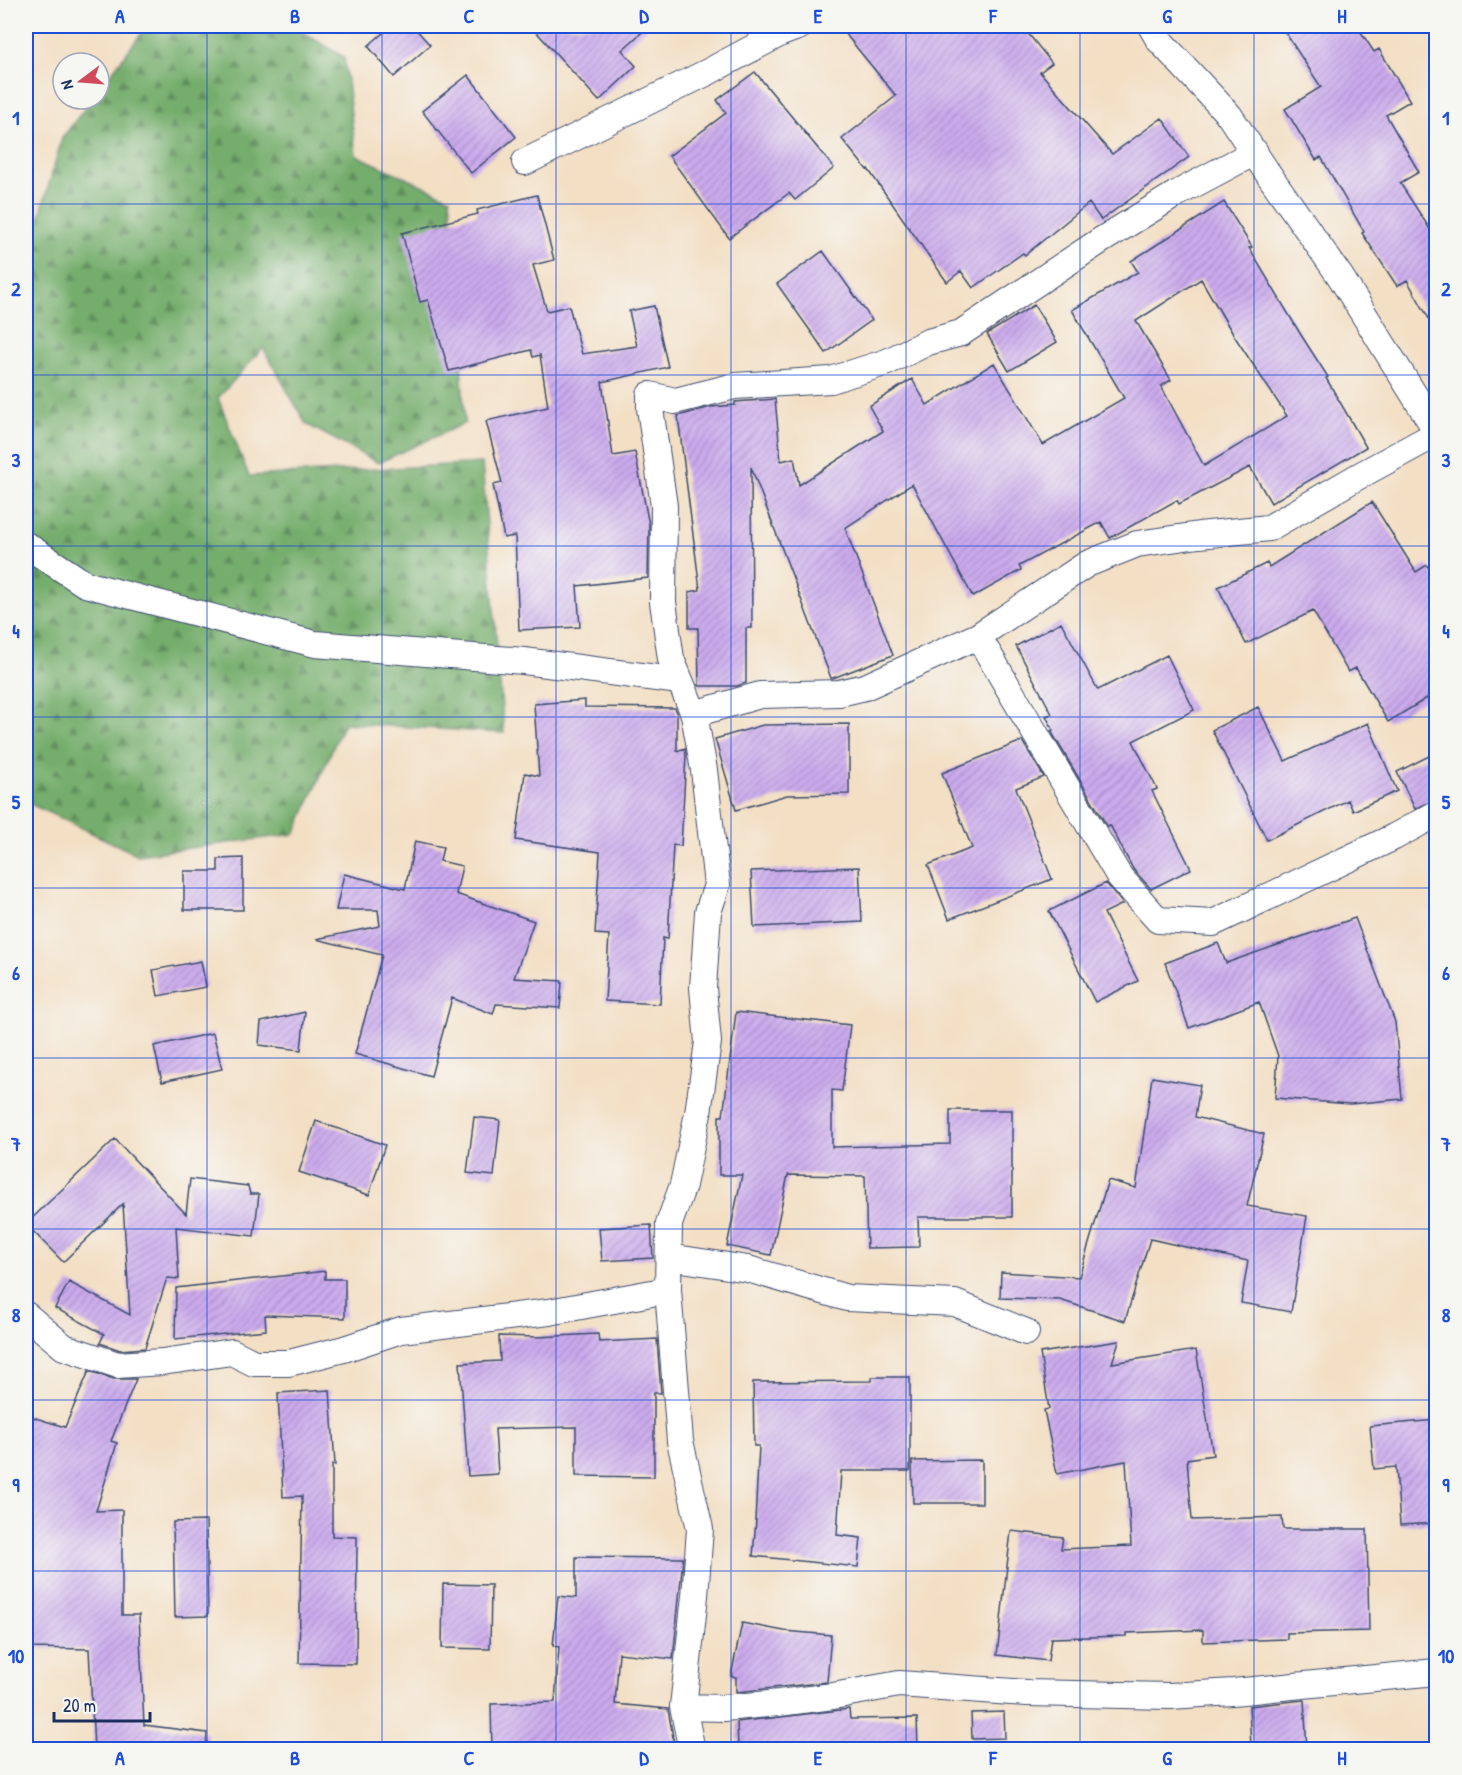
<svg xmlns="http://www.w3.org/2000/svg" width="1462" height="1775" font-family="'Patrick Hand',sans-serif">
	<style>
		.forest { fill: url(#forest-firs); stroke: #486e65; stroke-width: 1.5 }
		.building { fill: url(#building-hatch); fill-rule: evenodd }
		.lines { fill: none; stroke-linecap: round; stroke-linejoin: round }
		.street-casing { stroke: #3b496d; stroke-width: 28 }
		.street { stroke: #fff; stroke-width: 26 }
		.grid { fill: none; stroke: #1d4ed8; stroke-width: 1.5; stroke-opacity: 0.55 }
		.neatline { fill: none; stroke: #1d4ed8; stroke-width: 2 }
		.grid-label { font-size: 20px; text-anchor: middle; font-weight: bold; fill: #1d4ed8 }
	</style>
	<defs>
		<pattern id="forest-firs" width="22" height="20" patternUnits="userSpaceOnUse" patternTransform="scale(1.5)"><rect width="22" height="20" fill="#75ad6c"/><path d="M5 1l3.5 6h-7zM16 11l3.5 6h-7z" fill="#5f8d5c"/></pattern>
		<pattern id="building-hatch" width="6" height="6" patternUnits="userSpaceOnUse" patternTransform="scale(1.5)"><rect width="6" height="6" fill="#ccabee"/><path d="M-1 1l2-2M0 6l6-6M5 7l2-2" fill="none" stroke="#a58cc4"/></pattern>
	</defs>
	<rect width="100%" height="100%" fill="#f6f6f2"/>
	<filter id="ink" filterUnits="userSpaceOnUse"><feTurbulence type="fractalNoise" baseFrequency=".0167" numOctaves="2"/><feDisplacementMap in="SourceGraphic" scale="12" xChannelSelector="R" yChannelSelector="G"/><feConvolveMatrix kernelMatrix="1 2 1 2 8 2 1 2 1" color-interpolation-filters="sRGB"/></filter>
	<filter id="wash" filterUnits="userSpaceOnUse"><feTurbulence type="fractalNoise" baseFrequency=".008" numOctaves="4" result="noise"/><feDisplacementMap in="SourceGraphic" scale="24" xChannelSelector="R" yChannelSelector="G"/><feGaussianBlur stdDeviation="1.35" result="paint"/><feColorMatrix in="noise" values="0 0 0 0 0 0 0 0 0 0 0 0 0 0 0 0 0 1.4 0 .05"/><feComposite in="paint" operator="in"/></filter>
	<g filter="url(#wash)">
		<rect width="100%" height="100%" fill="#f3dfc4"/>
		<path class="forest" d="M147,26h145l52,31 12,98 94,43 15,225 -87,40 -72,-39 -43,-76 -45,50 31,78 233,-13 22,270 -160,-10 -49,111 -157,21 -112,-53v-560l7,-2 29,-102 30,-39h7v-10z"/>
		<g id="blocks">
			<path class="building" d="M391,26h22l17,19 -36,32 -26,-31z
				M531,26h118l-27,24 14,16 -37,35z
				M839,26h183l30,37 -12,9 72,82 50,-36 27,39 -88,63 -12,-17 -64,52 -2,-2 -50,35 -12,-17 -14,11 -79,-113 -1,1 -25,-31 54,-43z
				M1281,26h76l17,26 5,-3 31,52 -24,14 33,57 -19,11 37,57v93l-30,-53 -10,6 -35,-53 2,-1 -43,-75 -5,3 -31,-51 36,-22z
				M755,72l79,96 -39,32 -6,-7 -60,45 -60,-82 57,-43 -9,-13z
				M468,75l48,62 -45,36 -49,-62z
				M537,195l17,65 -21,5 14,46 22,-5 13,48 55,-8 -8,-35 25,-5 14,61 -66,15 11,74 22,-4 14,73 -1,53 -71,8 3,41 -61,3 -4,-94 -11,2 -11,-53 9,-2 -16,-62 62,-14 -8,-52 -7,2 -2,-7 -82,21 -21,-71 -8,2 -18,-69 76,-19 -1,-4z
				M1224,202l28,45 -3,1 52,87 27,42 -2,1 40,69 -95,56 -21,-36 -71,37 -2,-4 -67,38 -9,-16 -82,44 2,4 -48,27 -61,-113 -67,44 48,127 -60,23h-2l-80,-211 1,161h-6v55l-9,3h-38l-1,-58h-9v-36l11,-2 -22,-174 33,-9 24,-2v-3l40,-3 6,62 13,-3 5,27 84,-54 -14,-25 43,-27 15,26 67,-42 49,82 81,-47 -52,-88 66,-38 -7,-11zM1201,279l32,55 54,82 -83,50 -43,-80 10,-6 -35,-59z
				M823,251l49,69 -46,33 -49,-69z
				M1034,305l23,37 -48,29 -22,-37z
				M1372,502l44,70 11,-7 10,16v111l-49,30 -32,-54 -8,4 -35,-61 -67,33 -28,-57 49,-24 2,4z
				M1061,622l37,68 69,-35 27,55 -61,31 24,48 -5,2 39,78 -40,20 -18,-20 -23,-44 -3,1 -56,-95 2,-1 -7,-14 6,-2 -36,-68z
				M585,700v7l90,1 2,4v39l8,-3 1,8 -5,90 -8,-1 -5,94 -5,-1 -3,66 -55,-3 4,-66 -14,-1 5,-82 -84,-12 9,-67 14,3 -5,-72z
				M1258,707l27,54 83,-38 29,68 -44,20 -5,-11 -81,40 -55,-110z
				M849,724v70l-62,1 -51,15 -21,-71 48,-14z
				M1022,741l22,36 -28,11 36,91 -103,40 -21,-54 44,-17 -30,-75z
				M1437,752v47l-22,10 -18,-37z
				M415,841l28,6 -3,14 22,5 -6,28 78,27 -20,57 48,3 -2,27 -64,-4 -3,10 -41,-16 -21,78 -76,-22 27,-99 -66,-16 64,-13 -2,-16h-42l8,-36 61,15z
				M243,858v52h-59v-39h34v-12z
				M859,867l3,55 -108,5 -3,-56z
				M1106,883l17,21 -19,9 34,68 -43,21 -46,-91z
				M1355,918l40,104 7,77 -52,5 -75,-6 3,-42 -19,-54 -70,26 -24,-65 53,-20 8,20z
				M201,961l5,26 -48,9 -5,-26z
				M305,1012l-4,38 -42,-5 2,-23z
				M736,1012l114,13 -8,66 -10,-1v57l118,-3v-34h62v107h-94l1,30 -52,1 -2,-72 -77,-1 -17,80 -44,-9 15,-71h-23v-59h4z
				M213,1033l9,36 -60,13 -8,-36z
				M1152,1077l48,8 -5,32 69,17 -17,72 60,10 -16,96 -50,-9 7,-42 -98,-22 -25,82 -65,-21 -60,-2 1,-26 78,5 29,-97 28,8z
				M474,1117l26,3 -6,56 -27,-3z
				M316,1121l69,24 -16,50 -70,-23z
				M115,1139l71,75 4,-35 58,7 2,8h9l-5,42 -78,-9 3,52 -12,-1 -22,70 -25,2 -20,-7 4,-9 -49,-26 14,-26 61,33 -7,-111 -60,58 -37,-38z
				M651,1225l2,33 -51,3 -3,-33z
				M325,1271v8h20v39l-80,-3 1,15 -91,9 1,-51z
				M598,1334l1,8 58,-3 4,54h-7v84l-78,-1v-49l-81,2 3,45 -30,2 -8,-113 40,-2 -1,-25 37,1z
				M1119,1341l-7,22 84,-13 17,105 -26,4 5,61 90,-3 1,12h84l2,102 -82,2v6l-84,3v-12l-77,3v3l-75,2 -3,23 -51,-6 14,-124 52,6 -2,12 70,-3 -5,-85 -69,13 -13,-64 5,-1 -9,-56z
				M89,1371l25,8h22l-25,62 6,2 -21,68 26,-1v105h17l5,110 63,8 -1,16h-112l-5,-100 -63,-1v-233l39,12z
				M872,1377h38v94h-69l-4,64 24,3 -3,29 -105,-11 3,-36h-1l4,-74h-5l-1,-64 119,-1z
				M330,1390l5,75h-3v71l25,1 -1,127 -57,-1 3,-167 -19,1 -5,-104z
				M1437,1420v103l-37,2 -4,-58 -22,2 -4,-43z
				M982,1460v43h-69l-1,-42z
				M206,1521l2,95 -33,1 -2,-95z
				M576,1557l107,1 -10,101 -54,-6 -4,51 53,5 7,40h-183l-1,-45 64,-2 4,-55 -6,-1 5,-50 18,2z
				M443,1584l48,1 -1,64 -48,-1z
				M742,1623l42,8 47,4 -4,47 -91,10v-15l-5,-1z
				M1304,1700l3,49h-56l-2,-43z
				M849,1709l1,10 67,-1 1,31h-180l-1,-27z
				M1004,1712l1,26 -33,1 -1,-26z"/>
		</g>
	</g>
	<g filter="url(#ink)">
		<use href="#blocks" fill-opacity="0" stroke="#3b496d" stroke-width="1.5"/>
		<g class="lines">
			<g class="street-casing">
				<path id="street" d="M1151,26l8,14 70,75 38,57 73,104 96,154
					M525,162l183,-90 73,-39 19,-7
					M26,545l59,39 230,60 209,17 156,20
					M978,636l141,240 39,44 55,3 181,-86 42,-23
					M694,714l66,-19 79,-2 26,-6 113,-51 109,-72 50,-20 62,-9 70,-7 88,-51 79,-43
					M669,1257l79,12 99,29 108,5 71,29
					M26,1315l38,32 54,18 44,-3 70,-10 22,11h35l55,-14 57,-19 148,-18 119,-22
					M683,1707l41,1 55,-5 54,-7 66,-12 128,9 143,3 63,-4 203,-20
					M692,1750l-9,-43 12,-111 5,-67 -20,-88 -12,-151 1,-66 14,-39 15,-72 10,-71 -5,-54 5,-76 9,-27 -13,-115 -10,-56 -23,-55 -8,-57 1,-96 -14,-98v-13l25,6 60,-15 96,-6 56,-18 41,-20 33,-9 139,-92 76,-47 79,-42"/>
			</g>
			<use href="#street" class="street"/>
		</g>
	</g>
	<path class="grid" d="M207,26v1724M382,26v1724M556,26v1724M731,26v1724M906,26v1724M1080,26v1724M1254,26v1724M26,204h1410M26,375h1410M26,546h1410M26,717h1410M26,888h1410M26,1058h1410M26,1229h1410M26,1400h1410M26,1571h1410"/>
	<rect width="1462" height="1775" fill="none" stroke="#f6f6f2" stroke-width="66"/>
	<g transform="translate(81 81) rotate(254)"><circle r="28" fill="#f6f6f2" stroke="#9ea6b7" stroke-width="1.5"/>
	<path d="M0-4.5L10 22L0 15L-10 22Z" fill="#d1495b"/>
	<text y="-9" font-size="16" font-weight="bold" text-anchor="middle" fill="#1b2f5e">N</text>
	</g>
	<path d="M54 1712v9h96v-9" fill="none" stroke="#1b2f5e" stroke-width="3"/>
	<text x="63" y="1712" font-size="18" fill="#1b2f5e" stroke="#f6f6f2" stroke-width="4.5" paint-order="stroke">20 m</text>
	<rect x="33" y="33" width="1396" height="1709" class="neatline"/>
	<g class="grid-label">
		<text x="120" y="23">A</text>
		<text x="295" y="23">B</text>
		<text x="469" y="23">C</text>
		<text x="644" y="23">D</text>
		<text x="818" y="23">E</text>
		<text x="993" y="23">F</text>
		<text x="1167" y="23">G</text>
		<text x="1342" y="23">H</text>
		<text x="16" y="125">1</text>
		<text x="1446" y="125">1</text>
		<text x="16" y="296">2</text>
		<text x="1446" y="296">2</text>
		<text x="16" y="467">3</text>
		<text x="1446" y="467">3</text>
		<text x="16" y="638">4</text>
		<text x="1446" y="638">4</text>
		<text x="16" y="809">5</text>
		<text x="1446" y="809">5</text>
		<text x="16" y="980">6</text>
		<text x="1446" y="980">6</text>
		<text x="16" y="1151">7</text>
		<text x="1446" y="1151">7</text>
		<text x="16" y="1322">8</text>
		<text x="1446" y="1322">8</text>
		<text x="16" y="1492">9</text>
		<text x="1446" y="1492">9</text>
		<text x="16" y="1663">10</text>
		<text x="1446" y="1663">10</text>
		<text x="120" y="1765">A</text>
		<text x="295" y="1765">B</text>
		<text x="469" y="1765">C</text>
		<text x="644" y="1765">D</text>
		<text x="818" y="1765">E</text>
		<text x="993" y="1765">F</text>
		<text x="1167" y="1765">G</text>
		<text x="1342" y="1765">H</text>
	</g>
</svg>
